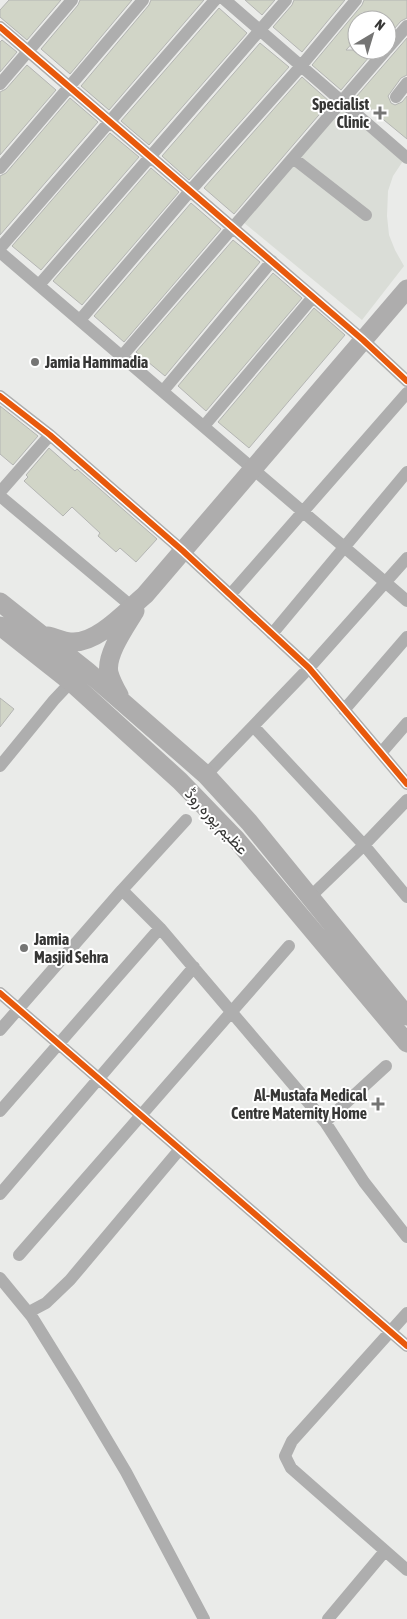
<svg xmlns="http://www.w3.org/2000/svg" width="407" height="1619" font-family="'Asap Condensed',Vazirmatn,sans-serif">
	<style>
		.built { fill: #daddd7 }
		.building { fill: #d1d5c7; stroke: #b4b5b3 }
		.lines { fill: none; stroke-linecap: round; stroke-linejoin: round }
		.street { stroke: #aeaeae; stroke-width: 12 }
		.secondary { stroke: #aeadad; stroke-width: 19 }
		.cycleway-casing { stroke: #fff; stroke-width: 9 }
		.cycleway { stroke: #e8590c; stroke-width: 6 }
		.poi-dot { fill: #757574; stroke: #fff; stroke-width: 2 }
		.labels { text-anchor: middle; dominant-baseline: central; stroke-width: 4; stroke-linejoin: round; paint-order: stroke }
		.poi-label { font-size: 16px; font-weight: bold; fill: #363635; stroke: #fff; text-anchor: end }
		.street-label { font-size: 16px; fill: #363635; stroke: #fff }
	</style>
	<rect width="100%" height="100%" fill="#eaebe9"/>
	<path class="built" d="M341,109l62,52 -10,15 -5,15 -1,25 2,19 6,15 9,16 -42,54 -119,-98z"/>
	<path class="building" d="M9,0h52l-34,40 -27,-23v-7z
		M80,0h52l-62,74 -29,-25 37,-44z
		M151,0h53l-95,110 -28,-24 68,-81z
		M245,0h30l-13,15z
		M294,0h51l-43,52 -29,-25 19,-22z
		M364,0h43v18l-6,3 -14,16v-17h-30v18l-11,12h29l-34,40 -29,-25 50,-60z
		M219,8l28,25 -98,112 -28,-24z
		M407,38v37l-6,3 -13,18 3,7 4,2 7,-3 5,-6v43l-51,-42z
		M2,40l15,12 -17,20v-30z
		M260,43l29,24 -100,113 -27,-24z
		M27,65l29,25 -56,65v-63l6,-3z
		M302,77l28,25 -96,112 -30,-26z
		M70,98l28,24 -98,113v-59l6,-3z
		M110,133l29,24 -98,113 -29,-24z
		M151,168l28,24 -97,113 -29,-24z
		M191,203l30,26 -97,113 -30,-26z
		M233,240l27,22 -95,114 -29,-24z
		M273,273l29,25 -96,113 -28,-25z
		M314,308l31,27 -96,113 -31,-26z
		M0,406l38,30 -25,29 -13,-11z
		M49,448l26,23 2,-2 80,70 -21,23 -16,-14 -4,4 -18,-16 2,-3 -28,-26 -9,9 -39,-35 4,-4 -2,-2z
		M0,698l14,11 -14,18z"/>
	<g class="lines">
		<path class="street" d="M225,0l182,158
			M0,27l363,313 44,41
			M387,49l20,-23
			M0,84l72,-84
			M396,97l11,-14
			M293,158l73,57
			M0,168l143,-168
			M0,248l215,-248
			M0,252l407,349
			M39,285l247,-285
			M80,320l110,-129 111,-125 55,-66
			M122,356l264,-306
			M163,391l109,-130
			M0,396l50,39 133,116 126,117 98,116
			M204,426l109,-129
			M0,492l50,-57
			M0,496l136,114
			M230,595l177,-202
			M272,634l135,-162
			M344,710l63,-73
			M254,727l110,118 43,52
			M381,753l26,-30
			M0,766l54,-66 17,-18
			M206,775l103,-107 98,-110
			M122,890l38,38 165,194 39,60 43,55
			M310,897l54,-52 43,-45
			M0,993l407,353
			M0,1030l122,-140 64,-70
			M0,1111l160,-183
			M325,1122l61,-56
			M0,1194l194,-227
			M19,1255l270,-309
			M0,1278l32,39 44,71 50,84 78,147
			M29,1312l17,-9 24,-23 110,-131
			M407,1313l-115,128 -7,15 6,12 116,102
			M328,1619l57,-68"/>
		<path class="secondary" d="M0,602l87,69 119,104 43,47 158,194
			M0,626l71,56 109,99 56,58 171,204
			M48,636c8,2 16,6 23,6 26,2 55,-31 74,-47l262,-306
			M119,695c-4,-7 -8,-15 -10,-22 -4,-18 17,-47 26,-62"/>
		<g class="cycleway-casing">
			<path id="cycleway" d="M0,27l363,313 44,41
				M0,396l50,39 133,116 126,117 98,116
				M0,993l407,353"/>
		</g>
		<use href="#cycleway" class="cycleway"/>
	</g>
	<g class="poi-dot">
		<path d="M377.5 105.5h5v5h5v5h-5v5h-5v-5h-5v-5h5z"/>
		<circle cx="35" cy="362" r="5"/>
		<circle cx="24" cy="948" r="5"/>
		<path d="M375.5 1096.5h5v5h5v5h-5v5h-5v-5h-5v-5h5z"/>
	</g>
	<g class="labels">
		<g class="poi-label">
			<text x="369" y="104">Specialist<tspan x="369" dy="18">Clinic</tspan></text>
			<text x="45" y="362" text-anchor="start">Jamia Hammadia</text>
			<text x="34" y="939" text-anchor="start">Jamia<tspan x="34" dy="18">Masjid Sehra</tspan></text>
			<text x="367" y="1095">Al-Mustafa Medical<tspan x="367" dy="18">Centre Maternity Home</tspan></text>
		</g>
		<g class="street-label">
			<text transform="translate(217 821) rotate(47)">عظیم پورہ روڈ</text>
		</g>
	</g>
	<g transform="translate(372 35) rotate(38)"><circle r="24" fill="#ffffff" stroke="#afafae"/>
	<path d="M0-4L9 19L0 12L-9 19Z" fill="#757574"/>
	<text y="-8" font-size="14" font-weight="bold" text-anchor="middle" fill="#363635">N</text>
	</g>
</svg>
